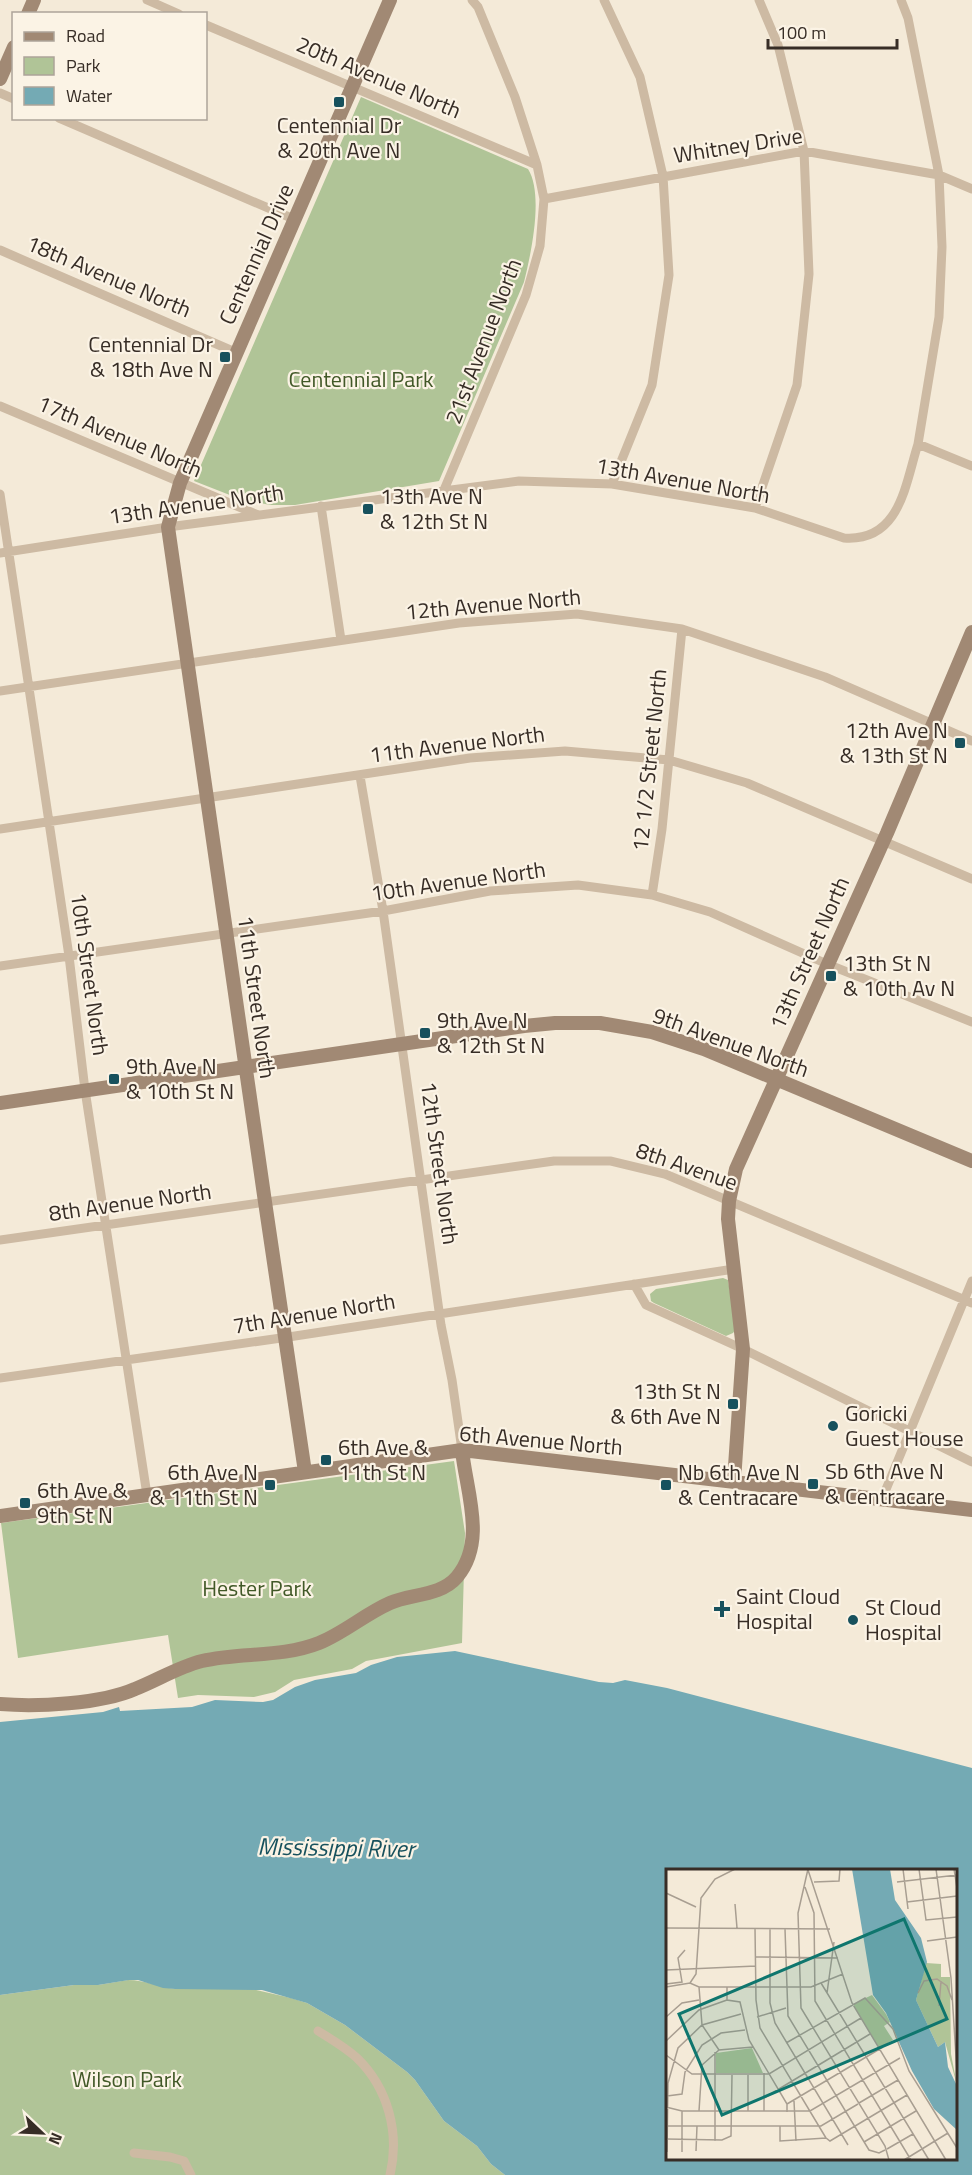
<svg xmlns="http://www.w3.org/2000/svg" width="972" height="2175" font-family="'Titillium Web',sans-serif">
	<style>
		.green { fill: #b0c497 }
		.water { fill: #74aab4; fill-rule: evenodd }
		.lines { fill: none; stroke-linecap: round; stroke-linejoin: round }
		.street { stroke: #cdbaa3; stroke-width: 9 }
		.secondary { stroke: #a18974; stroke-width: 14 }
		.poi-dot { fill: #17515d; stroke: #fbf3e5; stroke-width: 2 }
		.labels { text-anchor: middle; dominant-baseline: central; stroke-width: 4.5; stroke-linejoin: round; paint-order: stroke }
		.street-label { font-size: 22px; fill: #372d26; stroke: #fbf3e5 }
		.poi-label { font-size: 22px; fill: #372d26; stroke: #fbf3e5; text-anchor: start }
		.park-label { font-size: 22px; fill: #415827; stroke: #fbf3e5 }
		.water-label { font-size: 24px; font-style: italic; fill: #17515d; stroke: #fbf3e5 }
		.inset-road { fill: none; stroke: #a89e91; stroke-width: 1.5 }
		.view { fill: #0f766e; fill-opacity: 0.15; stroke: #0f766e; stroke-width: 3 }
		.inset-edge { fill: none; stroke: #372d26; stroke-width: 3 }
	</style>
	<rect width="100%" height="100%" fill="#f4ead8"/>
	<path class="green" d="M361,97l167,72c16,25 3,85 -4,113l-85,199 -144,24h-25l-30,-6 -46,-18z
		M723,1278l5,2 8,49 -3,4 -7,3 -72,-33 -3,-2 -1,-7 6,-5z
		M454,1461l11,72 -3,110 -96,18 -14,8 -58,11 -19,12 -21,5 -56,-2 -20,3 -10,-63 -150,23 -17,-135z
		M128,1980c17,0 31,7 47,9h77l39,9 16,5 38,22 62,47 8,8 29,41 33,25 14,18 14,11h-505v-180l74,-10h24z"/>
	<path class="water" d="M455,1651l144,31 14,1 12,-3 42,8 305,80v407h-467l-14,-11 -14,-18 -33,-25 -29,-41 -8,-8 -62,-47 -38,-22 -45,-13 -87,-1 -12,-1 -25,-8h-9l-31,5h-24l-74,10v-273l103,-10 16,-5 1,4 72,-4 23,-7 48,2 10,-2 22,-13 20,-7 41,-7 15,-8 26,-8zM956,1870v288h-288v-288z"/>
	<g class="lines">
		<path class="street" d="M147,0l32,14
			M604,0l36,77 23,99 6,99 -17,110 -40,99
			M901,0l7,18 31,157 3,72 -3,70 -21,127
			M206,25l331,140
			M0,93l14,6
			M59,118l237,102
			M544,199l260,-48 135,24 33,14
			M0,250l235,102
			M0,406l258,109
			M444,490l82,-195 14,-49 4,-47 -7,-34 -22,-68 -37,-90 -6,-7
			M0,494l69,462 16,134 62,405
			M321,506l20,134
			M755,508l42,-123 12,-111 -5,-123 -26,-106 -19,-45
			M0,553l168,-26 351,-46 93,3 143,24 89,30c56,4 61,-53 74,-94l54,22
			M0,691l459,-68 118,-9 105,15 143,48 147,64
			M360,776l23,135 58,414 11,55 10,70
			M0,829l470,-71 95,-7 104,9 78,23 225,96
			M652,895l10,-66 20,-200
			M0,966l383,-55 107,-20 88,-6 74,10 58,17 117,52 145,58
			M0,1240l554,-79h57l54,13 307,129
			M634,1284l12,21 97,44 229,113
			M0,1378l295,-42 439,-67
			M882,1499l90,-218
			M318,2031c13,8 28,17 39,27 31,30 43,75 33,117
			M134,2153l36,4 14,4 7,14"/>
		<path class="secondary" d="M28,14l6,-14
			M0,79l14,-32
			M0,1103l524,-77 31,-3h45l52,9 52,17 268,112
			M305,1472l-40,-270 -97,-675 12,-44 210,-483
			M734,1481l9,-132 -15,-130 1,-18 7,-32 151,-336 85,-201
			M0,1516l462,-66 510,60
			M0,1704c37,3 101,0 135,-15 23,-9 43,-22 67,-28 38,-9 79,-3 117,-18 25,-10 46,-29 71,-40 21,-9 51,-7 67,-26 30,-36 9,-86 5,-127"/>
	</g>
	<g class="poi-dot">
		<rect x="333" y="96" width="12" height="12" rx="3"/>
		<rect x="219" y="351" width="12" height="12" rx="3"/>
		<rect x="362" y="503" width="12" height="12" rx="3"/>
		<rect x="954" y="737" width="12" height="12" rx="3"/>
		<rect x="825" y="970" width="12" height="12" rx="3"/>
		<rect x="419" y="1027" width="12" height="12" rx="3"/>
		<rect x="108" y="1073" width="12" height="12" rx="3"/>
		<rect x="727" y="1398" width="12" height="12" rx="3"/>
		<circle cx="833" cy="1426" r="6"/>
		<rect x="320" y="1454" width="12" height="12" rx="3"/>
		<rect x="807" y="1478" width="12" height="12" rx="3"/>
		<rect x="264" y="1479" width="12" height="12" rx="3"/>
		<rect x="660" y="1479" width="12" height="12" rx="3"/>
		<rect x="19" y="1497" width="12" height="12" rx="3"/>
		<path d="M719 1600h6v6h6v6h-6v6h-6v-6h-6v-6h6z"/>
		<circle cx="853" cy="1620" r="6"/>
	</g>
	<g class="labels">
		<g class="street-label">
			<text transform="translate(379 77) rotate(23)">20th Avenue North</text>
			<text transform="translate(738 145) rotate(-9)">Whitney Drive</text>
			<text transform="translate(256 254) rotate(-66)">Centennial Drive</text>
			<text transform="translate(109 276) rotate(23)">18th Avenue North</text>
			<text transform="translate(483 341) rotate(-69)">21st Avenue North</text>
			<text transform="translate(120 436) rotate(23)">17th Avenue North</text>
			<text transform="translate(683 480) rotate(10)">13th Avenue North</text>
			<text transform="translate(196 504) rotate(-8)">13th Avenue North</text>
			<text transform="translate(493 604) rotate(-5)">12th Avenue North</text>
			<text transform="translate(457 744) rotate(-7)">11th Avenue North</text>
			<text transform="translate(649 760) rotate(-84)">12 1/2 Street North</text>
			<text transform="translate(458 881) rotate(-8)">10th Avenue North</text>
			<text transform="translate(809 953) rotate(-66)">13th Street North</text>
			<text transform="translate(90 974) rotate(82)">10th Street North</text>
			<text transform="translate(257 997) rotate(82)">11th Street North</text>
			<text transform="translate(731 1042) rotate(20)">9th Avenue North</text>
			<text transform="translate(440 1163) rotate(82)">12th Street North</text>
			<text transform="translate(687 1166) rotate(19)">8th Avenue</text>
			<text transform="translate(130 1202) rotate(-8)">8th Avenue North</text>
			<text transform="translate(314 1313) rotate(-9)">7th Avenue North</text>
			<text transform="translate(541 1440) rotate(5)">6th Avenue North</text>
		</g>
		<g class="poi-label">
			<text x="339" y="125" text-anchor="middle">Centennial Dr<tspan x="339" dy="25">&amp; 20th Ave N</tspan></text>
			<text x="213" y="344" text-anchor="end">Centennial Dr<tspan x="213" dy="25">&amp; 18th Ave N</tspan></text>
			<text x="380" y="496">13th Ave N<tspan x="380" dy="25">&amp; 12th St N</tspan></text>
			<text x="948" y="730" text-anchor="end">12th Ave N<tspan x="948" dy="25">&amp; 13th St N</tspan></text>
			<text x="843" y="963">13th St N<tspan x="843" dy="25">&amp; 10th Av N</tspan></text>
			<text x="437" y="1020">9th Ave N<tspan x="437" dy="25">&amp; 12th St N</tspan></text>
			<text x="126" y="1066">9th Ave N<tspan x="126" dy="25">&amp; 10th St N</tspan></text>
			<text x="721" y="1391" text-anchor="end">13th St N<tspan x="721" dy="25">&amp; 6th Ave N</tspan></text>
			<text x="845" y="1413">Goricki<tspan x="845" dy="25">Guest House</tspan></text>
			<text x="338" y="1447">6th Ave &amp;<tspan x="338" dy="25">11th St N</tspan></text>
			<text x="825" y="1471">Sb 6th Ave N<tspan x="825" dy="25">&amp; Centracare</tspan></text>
			<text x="258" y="1472" text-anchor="end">6th Ave N<tspan x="258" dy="25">&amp; 11th St N</tspan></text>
			<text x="678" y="1472">Nb 6th Ave N<tspan x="678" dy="25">&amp; Centracare</tspan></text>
			<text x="37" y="1490">6th Ave &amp;<tspan x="37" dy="25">9th St N</tspan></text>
			<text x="736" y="1596">Saint Cloud<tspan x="736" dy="25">Hospital</tspan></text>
			<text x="865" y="1607">St Cloud<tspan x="865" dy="25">Hospital</tspan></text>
		</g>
		<g class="park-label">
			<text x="361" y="379">Centennial Park</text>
			<text x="257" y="1588">Hester Park</text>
			<text x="127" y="2079">Wilson Park</text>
		</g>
		<g class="water-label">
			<text transform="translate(336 1847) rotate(1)">Mississippi River</text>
		</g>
	</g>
	<g transform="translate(666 1869)">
		<rect width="291" height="291" fill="#f4ead8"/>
		<path d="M260,94l15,1v13h9l1,77 6,31 -12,-43 -7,5 -22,-47zM206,126l14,19 4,8 -6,4 9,14 -14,8 -26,-44zM86,179l11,25h-47v-20z" fill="#b0c497"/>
		<path d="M186,0h38l5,31 26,38 6,24 -11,38 22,47 7,-5 3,25 9,19v44l-23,-21 -22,-38 -26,-58 -13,-18z" fill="#74aab4"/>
		<path class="inset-road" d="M142,0l-10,44 3,95 84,138 4,14M237,0l5,40M253,0l7,51 31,-3M270,0l15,109 6,94M288,0l3,19M142,1l44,133 94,157M148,13l25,-1 1,-12M231,13l60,-7M139,18l9,26 1,88 96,159M0,24l30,14M241,33l50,-6M69,35l2,24M0,59l164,1M89,59l1,72 4,28 66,110M104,59v75l5,20 73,122M119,60l3,87 81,134 10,3 6,-3M261,72l30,-4M90,88l82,1M0,101l90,-4M24,114l6,-9 5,-76 14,-19 20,-10M155,114l108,177M0,115l16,-2 -4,-24 7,-8M0,118l24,-4 9,4h112l32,-13M33,118l3,38 17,25M61,118v13l13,2 9,38 38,64v8M161,124l7,-51M252,124l6,-12 13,-2 10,7 5,14M273,137l2,-25M0,148l16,-14 17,-3M91,148l29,-9M0,172l33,-31 28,-10M120,174l79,-45 28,31 16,42 48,77M49,183v89M0,186l26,19h77l92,-56M98,204v38M1,227l15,-2 3,-22 17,-27 19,-12 24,-3M98,229l106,-64M128,232l2,40M193,234l39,-23M121,235l96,-57M0,238l16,4h128l90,-53M33,242l3,-46 17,-15 34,-3M82,242v-36M0,257h155l37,-22M114,257v15l46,-3 4,3 77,-46M0,270l56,1 9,-4 1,-61M198,273l52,-31M221,280l26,-15M30,282l1,-25M1,283l1,-69 10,-35 24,-23 39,-11M16,283v-41M238,291l44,-27"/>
		<path class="view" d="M238,50l43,100 -225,96 -43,-101z"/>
		<rect width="291" height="291" class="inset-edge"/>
	</g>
	<rect x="12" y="12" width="195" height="108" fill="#fbf3e5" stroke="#ada499" stroke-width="1.5"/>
	<rect x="24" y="32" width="30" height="9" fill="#a18974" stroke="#ada499" stroke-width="1.5"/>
	<text x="66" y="42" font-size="18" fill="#372d26">Road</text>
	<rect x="24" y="57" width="30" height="18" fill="#b0c497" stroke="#ada499" stroke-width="1.5"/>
	<text x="66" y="72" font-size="18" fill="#372d26">Park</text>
	<rect x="24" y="87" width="30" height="18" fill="#74aab4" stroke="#ada499" stroke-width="1.5"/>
	<text x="66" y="102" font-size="18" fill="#372d26">Water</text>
	<g transform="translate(42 2133) rotate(113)" stroke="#fbf3e5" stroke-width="4.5" paint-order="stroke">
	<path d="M0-4.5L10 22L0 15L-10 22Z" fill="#372d26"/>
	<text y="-9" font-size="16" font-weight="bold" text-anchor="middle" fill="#372d26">N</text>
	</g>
	<path d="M768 39v9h129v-9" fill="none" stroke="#372d26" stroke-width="3"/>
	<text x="777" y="39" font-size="18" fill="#372d26" stroke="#fbf3e5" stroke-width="4.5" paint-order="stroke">100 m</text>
</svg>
